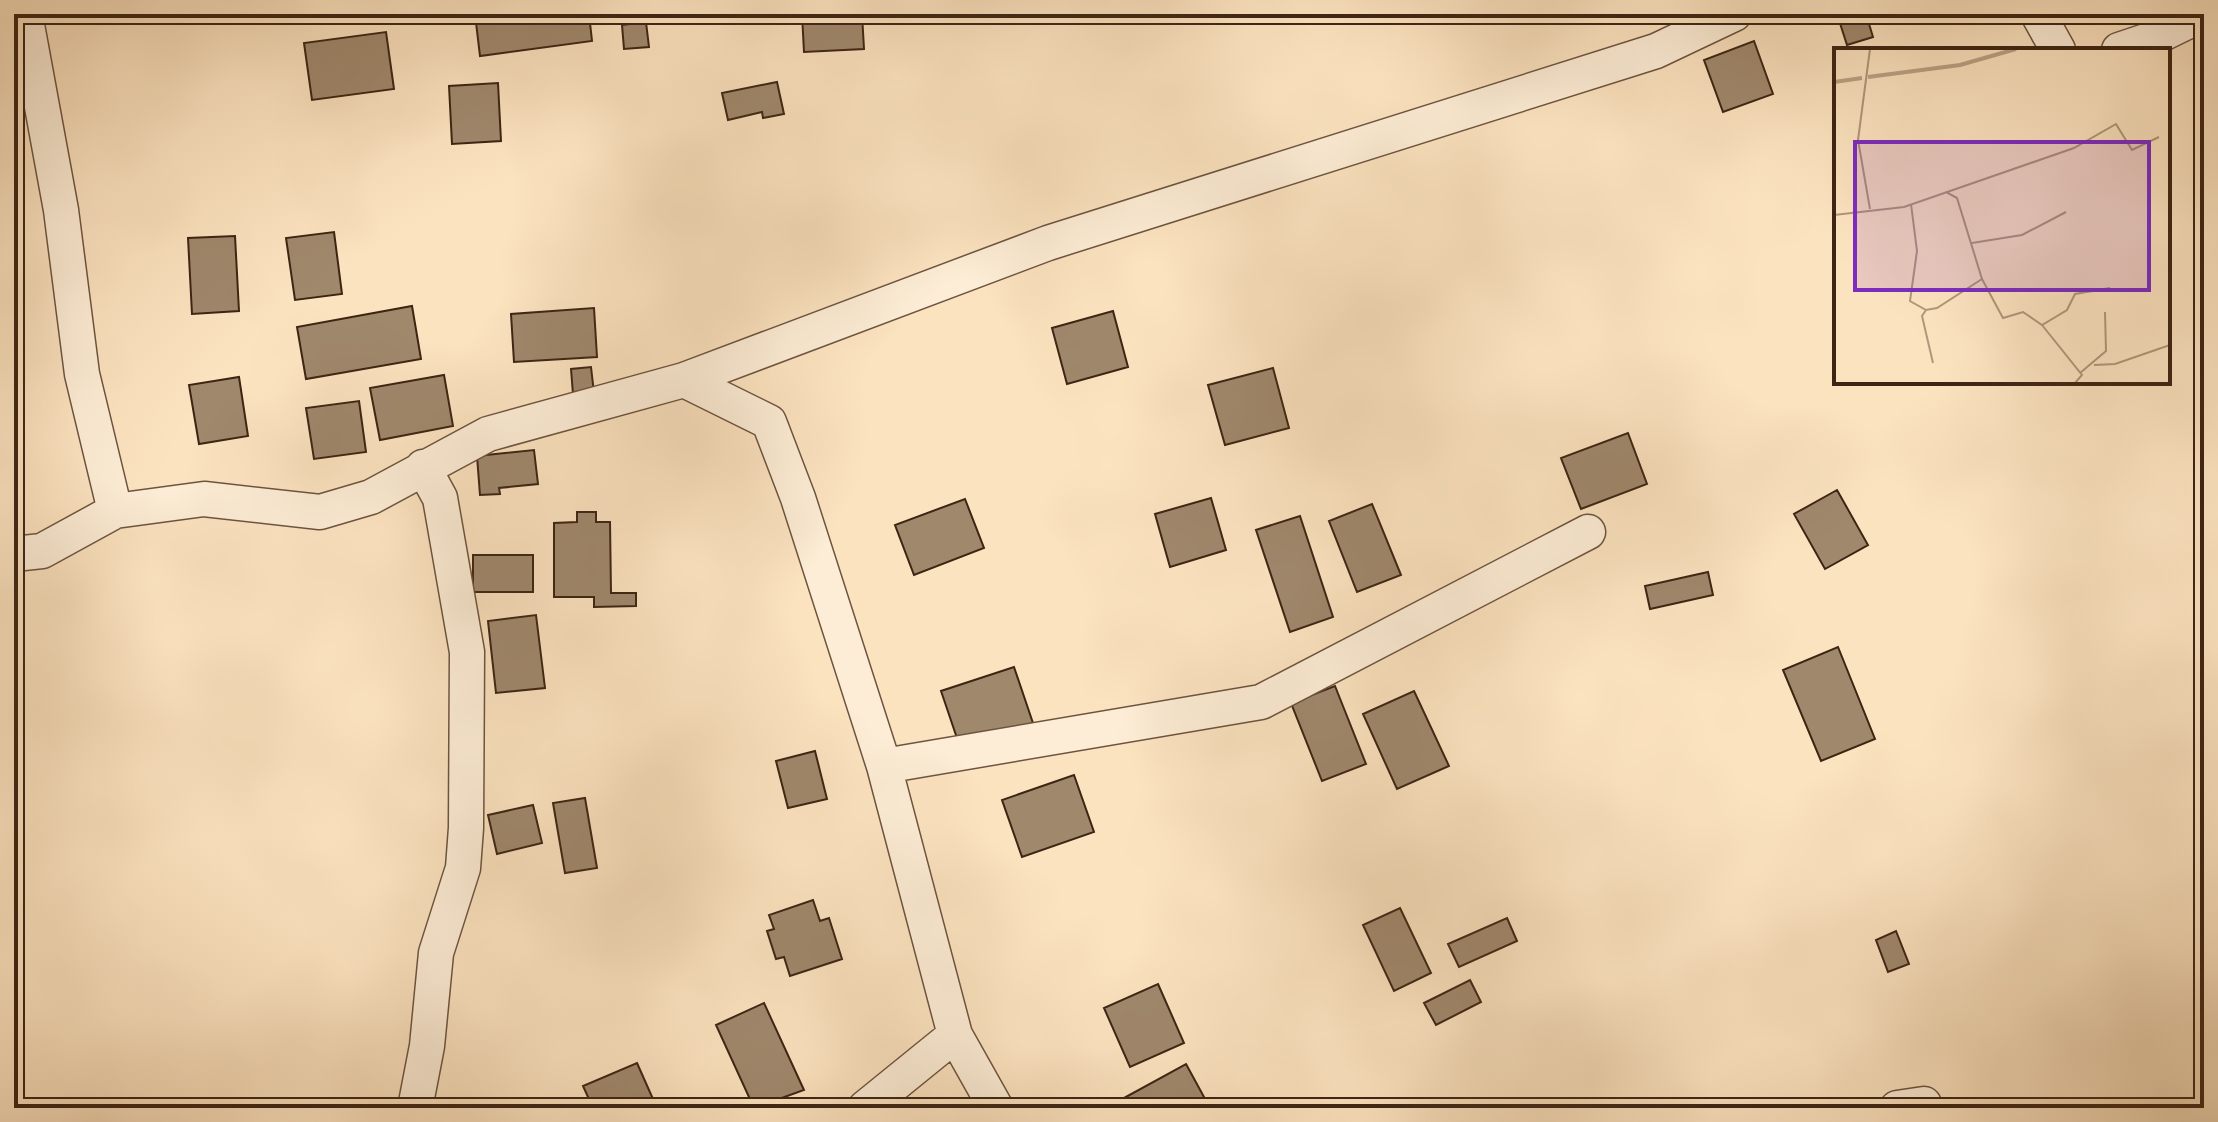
<svg xmlns="http://www.w3.org/2000/svg" width="2218" height="1122" font-family="'EB Garamond',serif">
	<style>
		.building { fill: #a0886d; stroke: #3d2514; stroke-width: 2 }
		.lines { fill: none; stroke-linecap: round; stroke-linejoin: round }
		.minor-casing { stroke: #6d543f; stroke-width: 37 }
		.minor { stroke: #fdedd6; stroke-width: 34 }
		.inset-river { fill: none; stroke: #bba286; stroke-width: 4 }
		.inset-road { fill: none; stroke: #b0977b; stroke-width: 2 }
		.view { fill: #7b2cbf; fill-opacity: 0.15; stroke: #7b2cbf; stroke-width: 4 }
		.inset-edge { fill: none; stroke: #3d2514; stroke-width: 4 }
	</style>
	<rect width="100%" height="100%" fill="#fce3c0"/>
	<filter id="stains"><feTurbulence type="fractalNoise" baseFrequency=".0025" numOctaves="4"/><feColorMatrix values="0 0 0 0 .2 0 0 0 0 .09 0 0 0 0 .02 0 0 0 .5 -.17"/></filter>
	<radialGradient id="worn" r=".72"><stop offset=".6" stop-color="#630" stop-opacity="0"/><stop offset="1" stop-color="#630" stop-opacity=".3"/></radialGradient>
	<path class="building" d="M475,14h114l3,27 -112,15z
		M802,14h60l2,35 -60,3z
		M1837,14h29l7,23 -26,8z
		M646,22l3,25 -25,2 -2,-24z
		M386,32l8,57 -82,11 -8,-57z
		M1754,41l19,53 -50,18 -19,-52z
		M777,82l7,32 -21,4 -1,-6 -34,8 -6,-27z
		M498,83l3,58 -49,3 -3,-58z
		M334,232l8,62 -47,6 -9,-62z
		M235,236l4,75 -47,3 -4,-76z
		M412,306l9,53 -115,20 -9,-52z
		M594,308l3,49 -83,5 -3,-48z
		M1113,311l15,56 -61,17 -15,-56z
		M591,367l3,26 -21,1 -2,-25z
		M1273,368l16,60 -64,17 -17,-60z
		M444,375l9,51 -73,14 -10,-52z
		M239,377l9,59 -49,8 -10,-59z
		M359,401l7,51 -52,7 -8,-51z
		M1628,433l19,51 -66,25 -20,-51z
		M534,450l4,34 -39,4 1,6 -20,1 -3,-39z
		M1837,490l31,55 -43,24 -31,-55z
		M1211,498l15,52 -56,17 -15,-53z
		M965,499l19,49 -70,27 -19,-50z
		M1372,504l29,71 -44,17 -28,-71z
		M577,512h19v10h14l1,71h25v13l-42,1v-10h-40v-74l23,-1z
		M1300,516l33,101 -43,15 -34,-102z
		M473,555h60v37h-60z
		M1708,572l5,23 -63,14 -5,-23z
		M536,615l9,73 -49,5 -8,-72z
		M1838,647l37,92 -54,22 -38,-91z
		M1014,667l19,56 -73,24 -19,-56z
		M1335,686l31,78 -44,17 -31,-78z
		M1414,691l35,75 -52,23 -34,-75z
		M815,751l12,48 -39,9 -12,-47z
		M1074,775l20,57 -72,25 -20,-57z
		M585,798l12,70 -32,5 -12,-70z
		M533,805l9,38 -45,11 -9,-39z
		M813,900l7,21 9,-3 13,41 -52,17 -6,-19 -8,2 -9,-28 7,-2 -5,-14z
		M1400,908l31,65 -37,18 -31,-66z
		M1507,918l10,23 -58,26 -11,-23z
		M1896,931l13,33 -21,8 -12,-32z
		M1470,980l11,22 -45,23 -12,-22z
		M1158,984l26,59 -54,24 -26,-59z
		M764,1003l40,87 -50,18 -38,-83z
		M637,1063l20,45h-64l-10,-22z
		M1186,1064l24,44h-95l-2,-4z"/>
	<g class="lines">
		<g class="minor-casing">
			<path id="minor" d="M25,14l36,196 21,164 33,137
				M2038,14l20,36
				M2119,50l33,-11 51,-25
				M684,380l85,42 29,76 86,268 71,269 41,73
				M14,554l28,-3 73,-40 89,-12 116,13 51,-15 117,-63 196,-54 364,-137 608,-192 78,-37
				M884,766l377,-64 327,-170
				M415,1108l12,-62 9,-93 27,-85 3,-40 1,-176 -27,-154 -17,-31
				M865,1108l90,-73
				M1897,1108l27,-4"/>
		</g>
		<use href="#minor" class="minor"/>
	</g>
	<g transform="translate(1834 48)">
		<rect width="336" height="336" fill="#fce3c0"/>
		<path class="inset-river" d="M34,29l92,-12 56,-16M0,34l28,-4"/>
		<path class="inset-road" d="M36,1l-12,91 12,69M112,144l11,6 25,81 21,39 20,-6 19,13 25,-15 8,-16 35,-6M77,156l6,47 -7,50 16,9 11,-2 45,-29M0,167l70,-8 170,-59 42,-24 16,26 27,-13M138,195l50,-8 44,-23M92,262l-4,6 11,47M208,277l40,50 -7,8M260,317l21,-1 55,-19M246,325l26,-22 -1,-39"/>
		<path class="view" d="M21,94h294v148h-294z"/>
		<rect width="336" height="336" class="inset-edge"/>
	</g>
	<rect width="2218" height="1122" fill="none" stroke="#fce3c0" stroke-width="48"/>
	<rect x="16" y="16" width="2186" height="1090" fill="none" stroke="#3d2514" stroke-width="4"/>
	<rect x="24" y="24" width="2170" height="1074" fill="none" stroke="#3d2514" stroke-width="2"/>
	<rect width="100%" height="100%" filter="url(#stains)"/>
	<rect width="100%" height="100%" fill="url(#worn)"/>
</svg>
